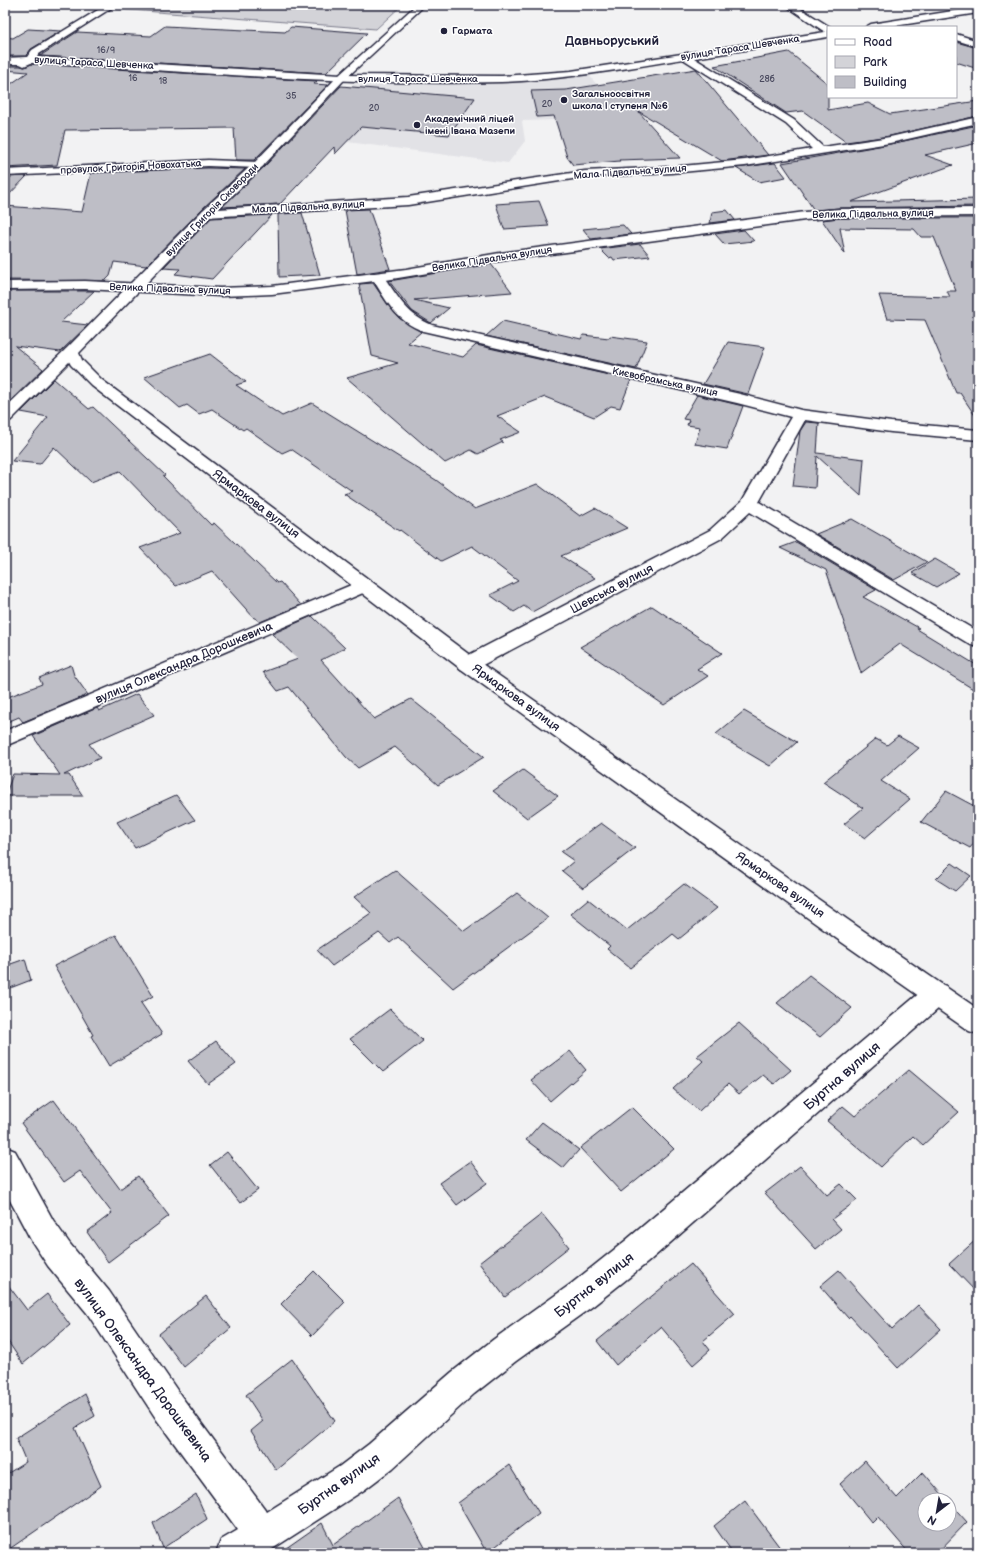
<svg xmlns="http://www.w3.org/2000/svg" width="983" height="1558" font-family="'Balsamiq Sans',sans-serif">
	<style>
		.built { fill: #e2e2e6 }
		.green { fill: #d3d3d8; stroke: #7a7a8a }
		.building { fill: #bebec6; stroke: #22223b }
		.lines { fill: none; stroke-linecap: round; stroke-linejoin: round }
		.street-casing { stroke: #22223b; stroke-width: 3 }
		.secondary-casing { stroke: #22223b; stroke-width: 3 }
		.street { fill: #fff; fill-rule: evenodd }
		.secondary { fill: #fff; fill-rule: evenodd }
		.poi-dot { fill: #22223b; stroke: #fff; stroke-width: 1.5 }
		.labels { text-anchor: middle; dominant-baseline: central; stroke-width: 3; stroke-linejoin: round; paint-order: stroke }
		.far-number-label { font-size: 9px; fill: #49495e }
		.far-poi-label { font-size: 10px; font-weight: bold; fill: #22223b; stroke: #fff; text-anchor: start }
		.far-street-label { font-size: 10px; fill: #22223b; stroke: #fff }
		.street-label { font-size: 12px; fill: #22223b; stroke: #fff }
		.far-district-label { font-size: 13px; font-weight: bold; fill: #22223b; stroke: #fff }
		.near-street-label { font-size: 14px; fill: #22223b; stroke: #fff }
	</style>
	<rect width="100%" height="100%" fill="#f2f2f3"/>
	<filter id="ink" filterUnits="userSpaceOnUse"><feTurbulence type="fractalNoise" baseFrequency=".025" numOctaves="2"/><feDisplacementMap in="SourceGraphic" scale="8" xChannelSelector="R" yChannelSelector="G"/><feConvolveMatrix kernelMatrix="1 2 1 2 8 2 1 2 1" color-interpolation-filters="sRGB"/></filter>
	<g filter="url(#ink)">
		<path class="built" d="M589,75l34,43 -101,3 3,20 -17,22 -206,-27 52,-52 163,-2z"/>
		<path class="green" d="M125,5h277l-26,24 -258,-20z"/>
		<path class="building" d="M165,26l120,6 6,-5 76,6 -41,40 -286,-17 37,-24 74,4z
			M28,29l33,2 -30,18 -5,7h-21v-19l8,1z
			M956,42l22,6v21l-22,-7z
			M789,52l39,32v26l40,-7 22,11 88,-13v15l-88,20 -44,6 -43,-31 -17,2 -72,-47z
			M31,64l286,17 -3,3 14,1 -74,75h-18l-2,-32 -169,2 -8,35 -52,3v-80l23,-16 -23,-2v-4h15l5,1z
			M696,69l72,86 -46,6 -84,-50 42,47 -61,2 1,1 -47,4 -6,-8 -13,-41 -17,1 -6,-26 35,-1z
			M341,86l134,12 -26,37 -88,-8 -26,27 -1,-7 -54,57 -58,3 43,-41z
			M978,125v18l-53,12 28,10 -102,37 127,-3v7l-139,2 -25,2 -32,-47 108,-19z
			M775,163l11,14 -27,5 -23,-14z
			M208,168l37,1 -43,40 -56,57 -32,-4 -4,14 -5,5 -100,-1v-74l77,6 9,-39z
			M27,176l-22,23v-22z
			M539,201l10,25 -45,3 -8,-25z
			M369,209l21,60 -33,5 -12,-64z
			M727,210l8,10 -25,3 2,-11z
			M302,213l18,62 -41,2 -1,-63z
			M272,215l-60,64 -37,-5 5,-5 -17,-1 48,-50z
			M839,218h139v202l-18,-27h-4l-31,-73 -38,-1 -8,-24 71,2 -3,-6h9l-22,-54h-13l-7,-8 -74,-1 5,26 -23,-34z
			M623,225l8,9 -40,5 -8,-10z
			M744,230l10,11 -30,3 -9,-10z
			M640,244l10,12 -36,4 -2,-3 -3,1 -9,-9z
			M491,264l21,28 -98,8 35,8 -18,15 -19,-12 -23,-30z
			M373,283l15,22 11,13 22,14 -13,11 55,14 13,-12 155,35 -11,28 -9,-2 -17,11 -49,-20 -48,19 24,16 -21,8 3,2 -25,12 -7,-4 -26,13 -98,-85 51,-15 -26,-7 -13,-72z
			M5,291h89l-33,31 27,3 -28,27 -45,-6 28,23 -38,37z
			M503,321l78,18 2,-4 26,3 1,-2 37,5 -11,28 -150,-33z
			M728,342l37,5 -17,47 -45,-10z
			M210,354l36,28 -10,3 46,31 30,-13 124,77 39,29 62,-25 43,32 15,-8 32,20 -66,28 34,22 -63,34 -8,-6 -10,6 -24,-17 28,-14 -46,-35 -31,15 -41,-31 -1,1 -55,-37 8,-3 -61,-42 -9,4 -36,-25 -3,2 -31,-21 -13,5 -12,-9 -7,3 -36,-31z
			M54,379l35,30 4,-2 72,68 -2,1 48,49 3,-2 63,60 3,-1 21,23 -41,17 -5,-4h-1l-42,-47 -36,15 -36,-38 40,-15 -60,-62 -29,11 -37,-35 -14,17 -28,-3 36,-44 -27,-5z
			M697,395l46,11 -16,43 -32,-5 5,-17 -13,-2 2,-5 -6,-1z
			M806,422l13,1 -2,30 47,6 -3,37 -44,-40 -2,32 -22,-2 7,-55z
			M852,519l75,43 -33,18 -78,-46z
			M796,542l80,48 -13,7 56,31 -2,1 61,37v26l-78,-48 -39,29 -35,-103 -46,-22z
			M935,559l24,14 -23,14 -24,-14z
			M652,606l70,47 -25,16 11,7 -44,29 -84,-58z
			M312,616l33,32 -24,12 53,59 37,-20 73,58 -46,28 -43,-38 -37,21 -12,-11 -57,-70 -11,4 -15,-19 35,-13 -26,-25z
			M71,665l3,10 14,20 -65,27 -4,-5 -14,6v-25l37,-14 -3,-6z
			M137,694l17,21 -65,29 11,14 -36,17h5l14,21h-78l8,-22 47,1 -27,-39 64,-28 2,3z
			M744,711l53,31 -27,24 -54,-32z
			M898,736l21,12 -38,33 29,18 -45,39 -21,-14 19,-16 -40,-26 53,-43 11,6z
			M523,770l35,26 -31,22 -34,-27z
			M946,791l32,17v30l-8,10 -49,-26z
			M176,795l19,25 -60,28 -18,-26z
			M601,823l34,25 -52,40 -21,-17 12,-10 -13,-9z
			M952,863l19,13 -16,15 -19,-12z
			M395,870l69,61 53,-38 31,25 -95,70 -55,-51 -8,6 -11,-10 -47,33 -15,-16 54,-37 -17,-16z
			M684,884l33,24 -38,31 -6,-5 -43,34 -23,-19 3,-3 -40,-32 18,-15 39,31z
			M116,935l37,61 -12,7 21,31 -53,32 -18,-30 2,-1 -39,-69z
			M25,959l6,21 -26,10v-24z
			M809,975l43,33 -32,29 -43,-34z
			M390,1009l33,32 -40,31 -33,-33z
			M739,1023l52,47 -17,14 -11,-9 -24,19 -11,-10 -29,27 -26,-22 30,-28 -6,-5z
			M216,1041l20,23 -28,20 -20,-23z
			M570,1051l16,19 -36,31 -19,-21z
			M909,1070l50,42 -36,33 -10,-9 -32,31 -54,-46 16,-15 12,10z
			M54,1100l66,89 18,-13 31,40 -61,46 -21,-30 25,-19 -32,-42 -16,11 -43,-59z
			M632,1107l42,42 -53,43 -41,-44z
			M542,1122l37,28 -16,18 -37,-28z
			M227,1152l31,38 -18,13 -30,-38z
			M470,1161l17,22 -30,22 -18,-22z
			M800,1166l27,29 14,-11 16,16 -25,19 9,10 -25,20 -51,-56z
			M542,1214l27,33 -64,50 -26,-34z
			M978,1238v56l-29,-30z
			M691,1264l44,50 -32,27 7,9 -17,15 -32,-38 -45,38 -19,-24z
			M839,1270l53,59 26,-24 23,24 -43,39 -48,-52 -2,2 -28,-32z
			M314,1271l31,31 -33,34 -31,-32z
			M5,1281l22,29 20,-16 23,31 -47,39 -18,-27z
			M206,1296l25,32 -47,39 -25,-33z
			M292,1359l43,62 -59,49 -25,-39 12,-10 -17,-26z
			M85,1394l10,22 -20,12 26,58 -96,66v-77l21,-13 -10,-24z
			M865,1461l32,37 26,-26 24,28h-22v24h24v-22l18,20 -30,31h-28l-31,-36 -6,6 -32,-39z
			M509,1465l30,48 -52,40 -29,-50z
			M196,1494l11,25 -44,29 -10,-25z
			M398,1498l30,55h-149l43,-30 11,22z
			M745,1501l39,52h-51l-19,-27z"/>
		<g class="lines">
			<g class="street-casing">
				<path id="street" d="M106,5h10l-77,49 -2,3 304,18 161,1 69,-5 254,-39 -40,-27h10l35,22h-2v10l-134,21 100,62 29,27 67,-10 88,-20v6l-88,20 -145,23 -74,7 -86,4 -177,28 -201,12 -4,-1 -2,-3 2,-3 205,-13 177,-26 86,-4 74,-7 67,-11 -26,-25 -103,-65c-60,10 -121,21 -182,23 -151,4 -304,-10 -455,-19h-15l-7,3 -4,-2h-15v-6l22,-1 5,-7z
					M978,7v6l-90,14h-22l5,-3z
					M956,34l22,7v6l-22,-7z
					M208,160l50,2 4,1 2,2 -2,2 -4,1 -50,-2 -203,10v-6z
					M978,208v8l-139,1 -34,3 -305,41 -114,19c14,20 22,35 46,45l308,69 61,16 90,12 87,8v10l-87,-8 -86,-12 -46,82 219,130v15l-7,-2 -221,-133 -28,26 -247,131 -7,2 -7,-2 -3,-5 3,-5 249,-129 32,-29 49,-84 -54,-14 -314,-72c-26,-10 -35,-27 -49,-50l-102,13 -52,2 -135,-7 -80,1v-8l80,-1 135,7 52,-2 134,-17 94,-16 305,-41 34,-3z
					M71,348l5,1 2,3 -2,3 -65,65 -6,2v-14l61,-59z
					M363,580l7,2 2,4 -2,4 -365,156v-15z
					M937,983l9,3 4,8 -4,8 -299,261 -54,43 -77,55 -42,33 -81,74 -29,22 -98,63h-50l5,-13 17,-10 -81,-110 -70,-107 -39,-47 -17,-26 -26,-49v-44l10,4 38,69 17,24 39,47 72,105 86,116 73,-46 29,-22 83,-72 42,-33 77,-55 54,-43 303,-255z"/>
			</g>
			<g class="secondary-casing">
				<path id="secondary" d="M416,5h9l-81,75 -82,87 -51,49 -132,137 3,7 20,20 373,279 383,268 120,82v25l-9,-3 -129,-90 -379,-272 -369,-283 -21,-21 -7,-13 2,-3 137,-139 51,-47 84,-87z"/>
			</g>
			<use href="#street" class="street"/>
			<use href="#secondary" class="secondary"/>
		</g>
	</g>
	<g class="poi-dot">
		<circle cx="444" cy="31" r="4"/>
		<circle cx="564" cy="100" r="4"/>
		<circle cx="417" cy="125" r="4"/>
	</g>
	<g class="labels">
		<g class="far-number-label">
			<text x="106" y="50">16/9</text>
			<text x="133" y="78">16</text>
			<text x="767" y="79">28б</text>
			<text x="163" y="81">18</text>
			<text x="291" y="96">35</text>
			<text x="547" y="104">20</text>
			<text x="374" y="108">20</text>
		</g>
		<g class="far-poi-label">
			<text x="452" y="31">Гармата</text>
			<text x="572" y="94">Загальноосвітня<tspan x="572" dy="12">школа І ступеня №6</tspan></text>
			<text x="425" y="119">Академічний ліцей<tspan x="425" dy="12">імені Івана Мазепи</tspan></text>
		</g>
		<g class="far-street-label">
			<text transform="translate(740 48) rotate(-9)">вулиця Тараса Шевченка</text>
			<text transform="translate(94 63) rotate(3)">вулиця Тараса Шевченка</text>
			<text x="418" y="79">вулиця Тараса Шевченка</text>
			<text transform="translate(131 167) rotate(-3)">провулок Григорія Новохатька</text>
			<text transform="translate(630 172) rotate(-4)">Мала Підвальна вулиця</text>
			<text transform="translate(308 207) rotate(-3)">Мала Підвальна вулиця</text>
			<text transform="translate(212 210) rotate(-45)">вулиця Григорія Сковороди</text>
			<text transform="translate(873 214) rotate(-1)">Велика Підвальна вулиця</text>
			<text transform="translate(492 259) rotate(-9)">Велика Підвальна вулиця</text>
			<text transform="translate(170 289) rotate(2)">Велика Підвальна вулиця</text>
			<text transform="translate(665 382) rotate(12)">Києвобрамська вулиця</text>
		</g>
		<g class="street-label">
			<text transform="translate(256 504) rotate(37)">Ярмаркова вулиця</text>
			<text transform="translate(612 589) rotate(-28)">Шевська вулиця</text>
			<text transform="translate(184 663) rotate(-23)">вулиця Олександра Дорошкевича</text>
			<text transform="translate(516 698) rotate(36)">Ярмаркова вулиця</text>
			<text transform="translate(780 885) rotate(35)">Ярмаркова вулиця</text>
		</g>
		<g class="far-district-label">
			<text x="612" y="41">Давньоруський</text>
		</g>
		<g class="near-street-label">
			<text transform="translate(842 1076) rotate(-41)">Буртна вулиця</text>
			<text transform="translate(594 1285) rotate(-38)">Буртна вулиця</text>
			<text transform="translate(143 1370) rotate(54)">вулиця Олександра Дорошкевича</text>
			<text transform="translate(339 1484) rotate(-35)">Буртна вулиця</text>
		</g>
	</g>
	<rect width="983" height="1558" fill="none" stroke="#fff" stroke-width="20"/>
	<rect x="10" y="10" width="963" height="1538" fill="none" stroke="#22223b" stroke-width="1.5" filter="url(#ink)"/>
	<rect x="827" y="26" width="130" height="72" fill="#ffffff" stroke="#a7a7b1"/>
	<rect x="835" y="39" width="20" height="6" fill="#ffffff" stroke="#a7a7b1"/>
	<text x="863" y="46" font-size="12" fill="#22223b">Road</text>
	<rect x="835" y="56" width="20" height="12" fill="#d3d3d8" stroke="#a7a7b1"/>
	<text x="863" y="66" font-size="12" fill="#22223b">Park</text>
	<rect x="835" y="76" width="20" height="12" fill="#bebec6" stroke="#a7a7b1"/>
	<text x="863" y="86" font-size="12" fill="#22223b">Building</text>
	<g transform="translate(937 1512) rotate(211)"><circle r="19" fill="#ffffff" stroke="#a7a7b1"/>
	<path d="M0-3L7 15L0 10L-7 15Z" fill="#22223b"/>
	<text y="-6" font-size="11" font-weight="bold" text-anchor="middle" fill="#22223b">N</text>
	</g>
</svg>
